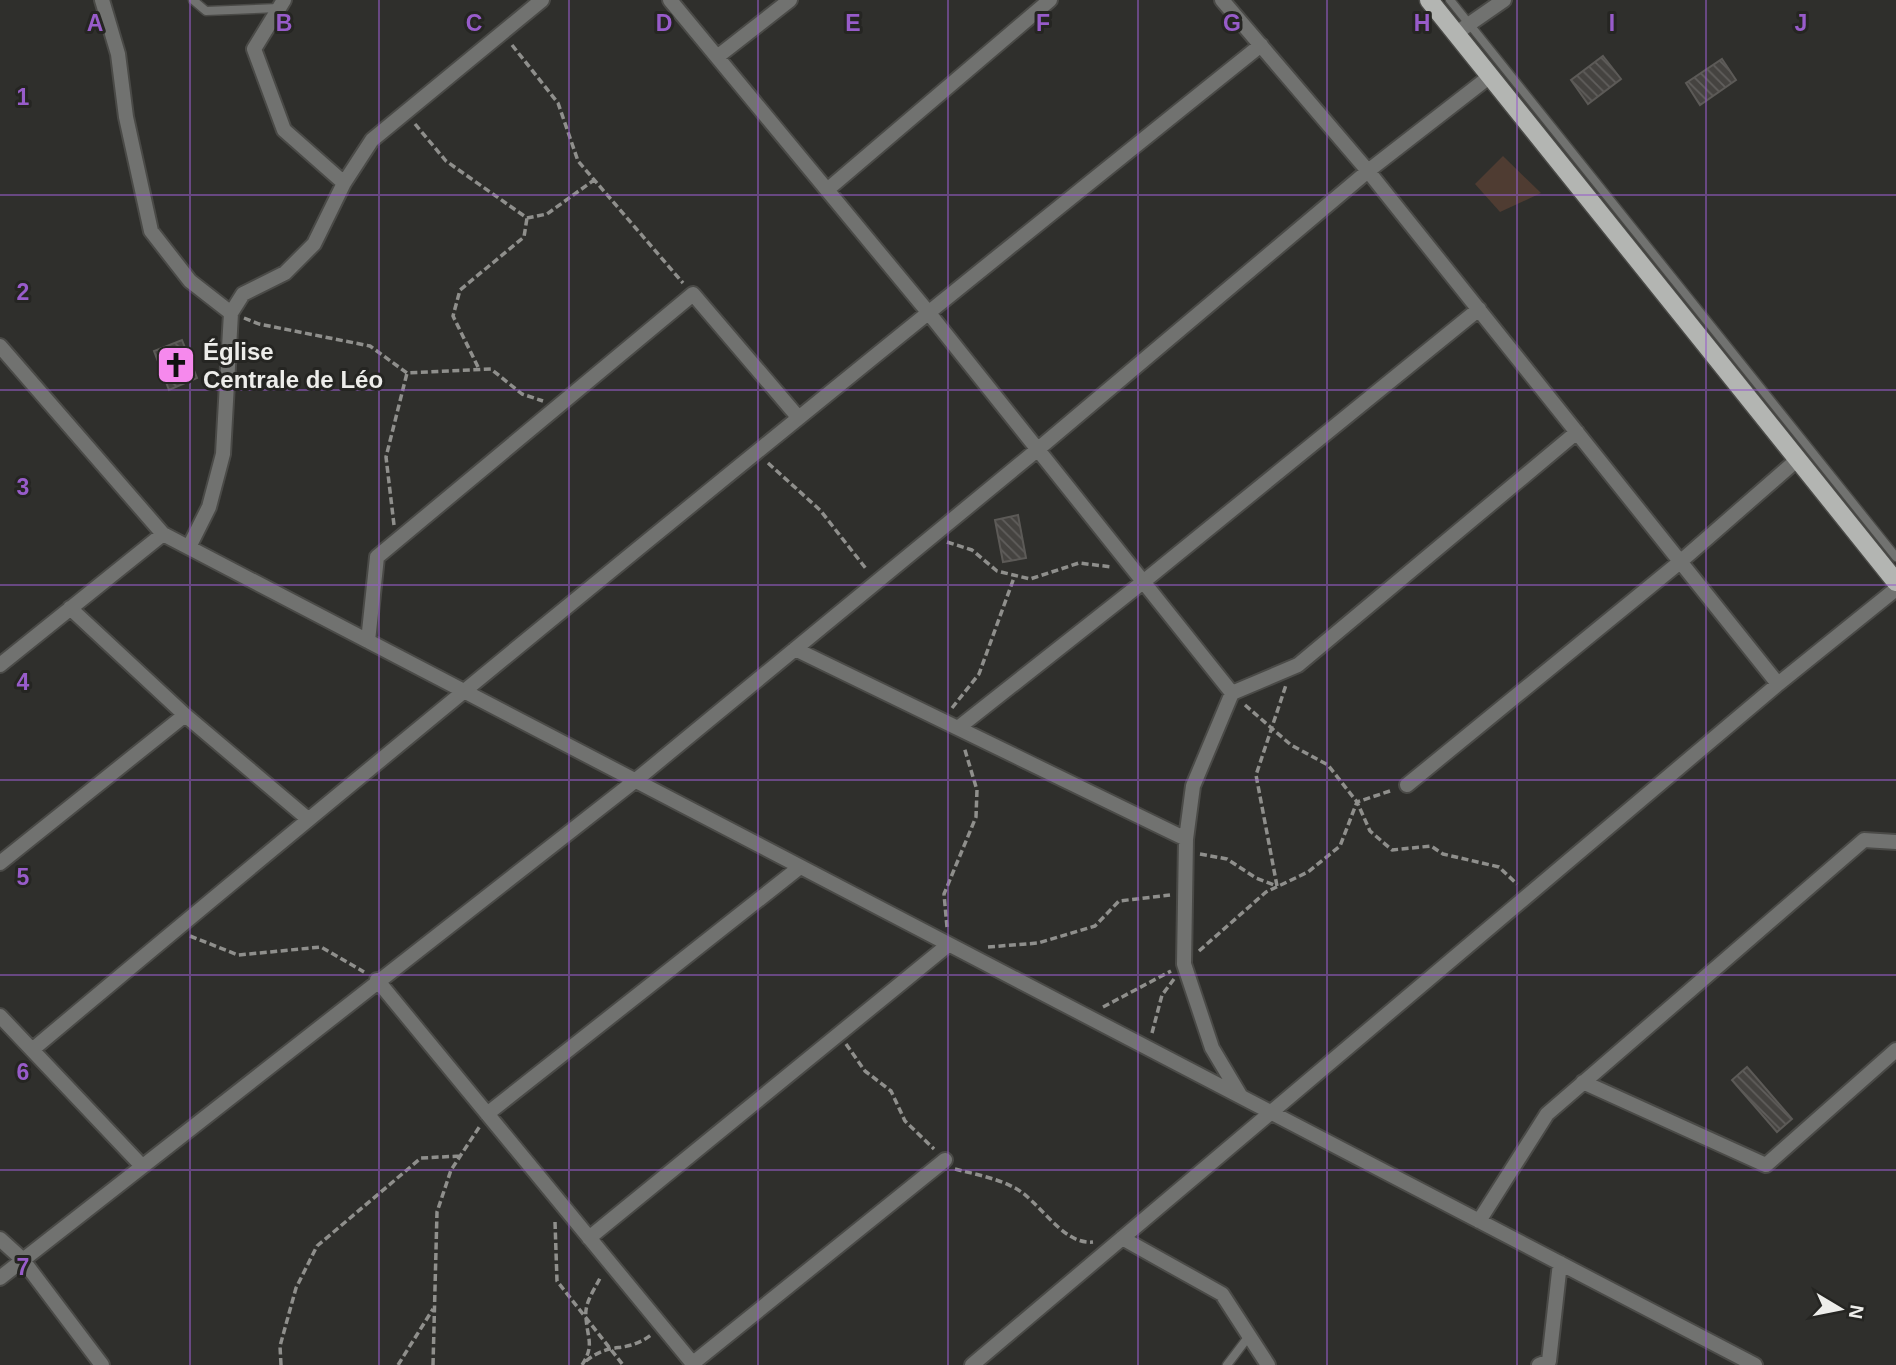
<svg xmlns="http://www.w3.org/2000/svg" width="1896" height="1365" font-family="Helvetica,sans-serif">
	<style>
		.green { fill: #4f3c32 }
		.building { fill: url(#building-back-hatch); stroke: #5c5a57; stroke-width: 2 }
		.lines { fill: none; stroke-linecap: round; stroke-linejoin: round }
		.lane-casing { stroke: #4a4a47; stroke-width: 11 }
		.street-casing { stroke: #4a4a47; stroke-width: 18 }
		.primary-casing { stroke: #4a4a47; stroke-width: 21 }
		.path { stroke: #8f8f8c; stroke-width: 3.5; stroke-dasharray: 7 3.5; stroke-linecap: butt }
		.lane { stroke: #717270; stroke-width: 8 }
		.street { stroke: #717270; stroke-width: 14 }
		.primary { stroke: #b3b5b2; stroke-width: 18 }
		.grid { fill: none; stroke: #985cca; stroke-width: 2; stroke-opacity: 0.55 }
		.labels { text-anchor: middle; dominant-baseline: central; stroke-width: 6; stroke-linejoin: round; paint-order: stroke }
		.poi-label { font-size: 24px; font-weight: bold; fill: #ededea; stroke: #252522; text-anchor: start }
		.grid-label { font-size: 23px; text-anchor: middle; font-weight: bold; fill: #985cca; stroke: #252522; stroke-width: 6; stroke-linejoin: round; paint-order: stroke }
	</style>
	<defs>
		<pattern id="building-back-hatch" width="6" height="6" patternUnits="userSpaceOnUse" patternTransform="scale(1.75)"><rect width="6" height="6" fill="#454340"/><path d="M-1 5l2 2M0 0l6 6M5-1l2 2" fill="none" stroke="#605e5c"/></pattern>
	</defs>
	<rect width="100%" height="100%" fill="#2f2f2c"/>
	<path class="green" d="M1503,156l38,37 -41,19 -25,-28z"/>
	<path class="building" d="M1603,56l18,23 -33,25 -17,-24z
		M1722,59l14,21 -36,25 -14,-22z
		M182,340l15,38 -28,12 -15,-39z
		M1018,515l8,43 -23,4 -8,-42z
		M1747,1067l45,52 -15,13 -45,-52z"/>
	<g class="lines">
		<g class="lane-casing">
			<path id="lane" d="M193,0l13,11 73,-3
				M1450,0l446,557
				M1227,1365l22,-29"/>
		</g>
		<g class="street-casing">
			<path id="street" d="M102,0l16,54 8,63 25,114 39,50 41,32
				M284,0l-30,49 30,81 60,53
				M670,0l258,312 304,381
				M1222,0l146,171 410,513
				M1455,34l49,-34
				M717,57l73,-57
				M827,190l223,-190
				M0,346l163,188 1592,831
				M189,547l20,-40 14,-53 8,-141 12,-19 42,-21 29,-29 30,-61 28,-43 170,-140
				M70,608l115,107 123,104
				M368,641l9,-84 316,-263 105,123
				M795,649l391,190
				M0,665l163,-131
				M958,728l185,-146 336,-273
				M1407,785l273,-223 118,-103
				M0,863l185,-148
				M377,980l317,385
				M0,1016l141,149
				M32,1050c405,-340 816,-674 1229,-1005
				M1583,1082l183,83 130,-115
				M1240,1095l-28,-47 -28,-84 2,-125 7,-53 39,-93 66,-28 279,-233
				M487,1114l313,-247
				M1479,1221l68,-107 317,-274 32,2
				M589,1238l359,-293
				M1122,1238l100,56 46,71
				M0,1239l22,20 80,106
				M0,1278l636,-498 401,-330 331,-279 121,-94
				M692,1364l253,-204
				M972,1365l806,-681 118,-95
				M1539,1365l10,-4 11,-98"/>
		</g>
		<g class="primary-casing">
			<path id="primary" d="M1429,0l467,582"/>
		</g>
		<path class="path" d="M512,45l46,58 20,58 105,122
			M415,124l31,37 81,57 20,-4 47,-34
			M244,318l15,6 111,22 37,27 84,-4 31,25 21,7
			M478,367l-25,-51 7,-26 64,-53 3,-19
			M768,463l52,47 47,60
			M394,525l-8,-68 21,-84
			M947,542l25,8 25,21 33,8 49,-16 33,4
			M1245,705l46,40 37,20 29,37 13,29 22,19 39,-4 12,8 56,13 18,17
			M952,708l27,-34 36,-99
			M1200,854l27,5 29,19 21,8
			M1277,886l-21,-111 30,-90
			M947,927l-3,-33 32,-77 1,-27 -13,-43
			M190,936l48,19 83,-8 43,25
			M988,947l50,-4 57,-17 24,-25 51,-6
			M1199,951l67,-59 42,-20 32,-26 17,-44 36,-12
			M1103,1007l68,-36
			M1152,1033l10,-38 12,-16
			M846,1044l19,27 26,20 14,30 29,28
			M955,1169c19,5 41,9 58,18 26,12 48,58 80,55
			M555,1222l2,59 66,84
			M586,1361c26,-21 38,-6 65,-26
			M281,1365l-1,-19 16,-58 21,-42 104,-88 39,-2
			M398,1365l35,-56
			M433,1365l4,-153 14,-42 29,-44
			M582,1365c13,-20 5,-27 4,-48 -2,-14 9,-28 15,-41"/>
		<use href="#lane" class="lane"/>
		<use href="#street" class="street"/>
		<use href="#primary" class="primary"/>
	</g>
	<path class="grid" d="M190,0v1365M379,0v1365M569,0v1365M758,0v1365M948,0v1365M1138,0v1365M1327,0v1365M1517,0v1365M1706,0v1365M0,195h1896M0,390h1896M0,585h1896M0,780h1896M0,975h1896M0,1170h1896"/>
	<defs>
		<g id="church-square" transform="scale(2.0125)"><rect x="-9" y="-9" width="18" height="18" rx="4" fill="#f689ed" stroke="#252522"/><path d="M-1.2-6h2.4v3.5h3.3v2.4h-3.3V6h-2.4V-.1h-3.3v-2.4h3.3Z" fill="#111"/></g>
	</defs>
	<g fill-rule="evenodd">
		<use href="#church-square" x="176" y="365"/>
	</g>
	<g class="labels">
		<g class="poi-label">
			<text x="203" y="351">Église<tspan x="203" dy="28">Centrale de Léo</tspan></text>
		</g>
	</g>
	<g class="grid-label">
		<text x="95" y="31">A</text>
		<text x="284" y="31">B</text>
		<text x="474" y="31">C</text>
		<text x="664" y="31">D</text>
		<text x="853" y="31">E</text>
		<text x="1043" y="31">F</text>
		<text x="1232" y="31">G</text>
		<text x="1422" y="31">H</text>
		<text x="1612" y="31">I</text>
		<text x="1801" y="31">J</text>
		<text x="23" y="105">1</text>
		<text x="23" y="300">2</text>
		<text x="23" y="495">3</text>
		<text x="23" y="690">4</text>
		<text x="23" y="885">5</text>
		<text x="23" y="1080">6</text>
		<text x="23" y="1275">7</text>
	</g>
	<g transform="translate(1840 1309) rotate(100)" stroke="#252522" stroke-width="5" paint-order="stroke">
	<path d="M0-5L12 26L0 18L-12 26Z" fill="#ededea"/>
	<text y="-10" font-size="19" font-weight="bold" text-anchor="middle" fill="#ededea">N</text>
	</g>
</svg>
